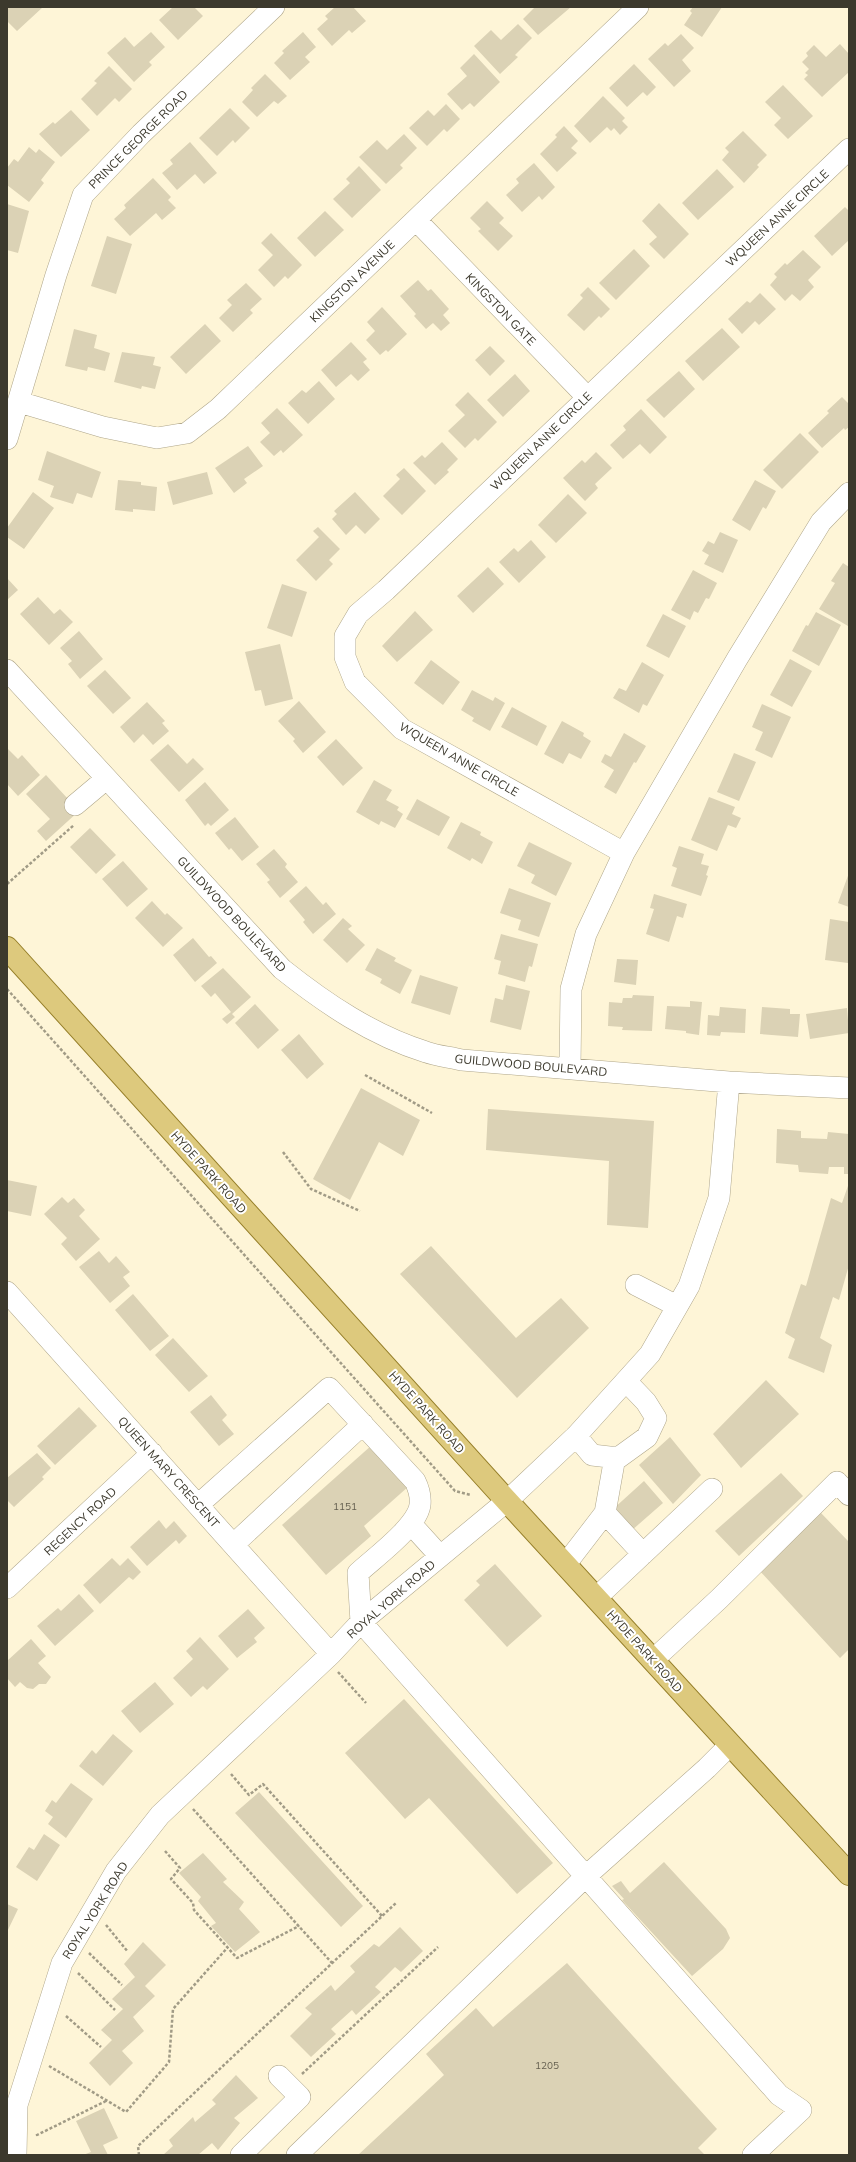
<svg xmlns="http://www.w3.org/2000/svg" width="856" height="2162" font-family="Mulish,sans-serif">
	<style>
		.building { fill: #dbd2b5 }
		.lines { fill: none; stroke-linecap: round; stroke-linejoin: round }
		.minor-casing { stroke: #afa68a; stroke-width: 22 }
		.major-casing { stroke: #967f29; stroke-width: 24 }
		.path { stroke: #a19b86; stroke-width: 2.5; stroke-dasharray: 3 2; stroke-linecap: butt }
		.minor { stroke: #fff; stroke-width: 21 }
		.major { stroke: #ddc97d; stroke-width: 22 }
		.labels { text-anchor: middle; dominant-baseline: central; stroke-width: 4; stroke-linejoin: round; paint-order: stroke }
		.number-label { font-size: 10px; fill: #645f4f }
		.street-label { font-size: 12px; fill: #3c392d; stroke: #fff }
	</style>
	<rect width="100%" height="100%" fill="#fef5d7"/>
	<path class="building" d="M7,7h36l-26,24 -10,-10z
		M173,7h21l9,9 -25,24 -19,-20z
		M335,7h18l13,14 -14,12 -3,-3 -17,16 -15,-17 11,-10 -3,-3z
		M535,7h36l-33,28 -15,-16z
		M693,7h29l-20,30 -18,-12 8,-12 -2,-2z
		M518,24l14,14 -17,17 3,2 -18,17 -26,-28 17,-16 10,10z
		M151,32l14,15 -16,15 3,3 -18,17 -27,-29 18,-16 9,10z
		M303,32l13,15 -11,10 5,5 -20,18 -16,-17 10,-10 -2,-2z
		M681,34l13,14 -12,12 9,11 -17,16 -26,-28 17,-16 3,3z
		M840,44l9,10v18l-27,25 -18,-18 4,-4 -3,-2 4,-4 -7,-7 6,-6 -2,-3 8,-8 12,12z
		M474,54l26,28 -26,25 -4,-4 -8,7 -15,-16 20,-18 -7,-8z
		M634,64l22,23 -9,9 -4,-4 -16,15 -18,-19z
		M109,66l23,23 -13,13 -4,-4 -18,18 -16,-17 16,-16 -3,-2z
		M265,74l22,22 -9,8 -4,-3 -17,16 -15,-15 11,-12 -2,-2z
		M783,85l30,31 -25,23 -14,-14 7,-7 -16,-16z
		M603,96l22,22 -3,3 6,6 -8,8 -6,-7 -3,3 -4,-4 -17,16 -16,-17z
		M446,104l14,15 -13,13 -3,-3 -17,17 -18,-18 19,-18 6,6z
		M230,108l20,20 -15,15 -2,-3 -16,16 -18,-18z
		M71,110l19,20 -29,27 -22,-23 14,-12 2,2z
		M564,126l14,15 -7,7 6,5 -20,19 -17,-18 17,-17 -2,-2z
		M743,131l24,24 -10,10 2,2 -15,16 -22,-23 7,-8 -4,-4z
		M404,134l13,14 -17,17 3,3 -17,16 -27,-27 18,-17 10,10z
		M190,142l27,31 -13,11 -9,-10 -18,16 -15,-17 11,-9 -3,-4z
		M29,147l7,6 3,-4 16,13 -14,18 3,3 -15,19 -22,-17v-17l7,-9 4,3z
		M534,163l21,24 -13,13 -3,-4 -17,16 -16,-17 13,-12 -3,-4z
		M359,166l22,24 -29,28 -19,-19 17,-16 -4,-4z
		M717,169l17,18 -36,33 -16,-17z
		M153,178l18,19 -3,3 8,8 -14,12 -6,-7 -26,23 -16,-17 12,-11 -2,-3z
		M487,201l17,17 -5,5 14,13 -15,15 -20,-20 3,-2 -11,-11z
		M659,203l30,31 -25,25 -15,-15 8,-7 -15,-16z
		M7,204l22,7 -11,42 -11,-3z
		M845,207l4,4v29l-17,16 -18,-20z
		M325,211l19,19 -29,27 -18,-19z
		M271,233l31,32 -14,14 -3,-3 -11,11 -16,-17 15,-15 -12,-12z
		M107,236l25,8 -16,50 -25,-8z
		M634,249l16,17 -34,34 -17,-17z
		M803,250l18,17 -13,13 6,7 -14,14 -8,-7 -7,7 -15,-16 7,-8 -3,-3 11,-11 2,2z
		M418,280l10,11 3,-2 18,20 -6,6 7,8 -9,8 -8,-8 -7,6 -12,-13 2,-2 -16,-18z
		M246,283l16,16 -12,11 3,3 -20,19 -14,-14 13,-13 -5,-5z
		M588,287l22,22 -9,9 -2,-2 -15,15 -17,-16 16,-17 -3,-3z
		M760,293l16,16 -17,16 -4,-4 -13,13 -14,-15 19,-18 3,2z
		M382,307l25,27 -19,18 -2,-2 -6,5 -14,-15 9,-9 -8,-9z
		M205,324l16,17 -35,33 -16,-17z
		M722,328l18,19 -37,34 -18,-20z
		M74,329l23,6 -3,13 16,5 -5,18 -17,-4 -1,4 -22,-5z
		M351,342l16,17 -4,3 7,8 -12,11 -7,-7 -15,13 -15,-17z
		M490,346l15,15 -15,15 -15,-16z
		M122,352l33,5 -2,8 8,2 -6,22 -13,-3 -1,3 -27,-7z
		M679,371l16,18 -31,29 -18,-18z
		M515,374l15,17 -27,26 -16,-17z
		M319,381l16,18 -27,25 -20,-21 14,-13 4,3z
		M468,392l29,30 -19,19 -3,-3 -10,10 -17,-17 17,-16 -10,-10z
		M842,397l7,7v23l-4,3 -1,-2 -22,20 -14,-15 21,-20 -2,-2z
		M277,408l26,27 -20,18 -2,-3 -7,6 -14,-14 10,-9 -9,-10z
		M641,409l26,28 -17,17 -10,-10 -17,15 -13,-14 16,-15 -3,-4z
		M800,433l19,19 -37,37 -19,-19z
		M442,442l16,17 -11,11 2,2 -14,13 -22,-22 9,-8 3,3z
		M248,446l15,20 -19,13 3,4 -13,10 -19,-25z
		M47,451l54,21 -9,26 -15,-5 -4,11 -23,-7 4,-11 -16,-6z
		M596,452l16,16 -17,16 3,4 -13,13 -22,-23 19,-18 3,3z
		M404,468l22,23 -24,24 -19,-19 17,-17 -4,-4z
		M207,472l6,22 -40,11 -6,-23z
		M118,480l23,2v3l16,2 -2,24 -22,-2v3l-18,-2z
		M755,480l21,11 -10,18 -3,-2 -13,24 -18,-11z
		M33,492l21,16 -30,41 -17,-12v-9z
		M355,492l25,27 -15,15 -9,-9 -10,10 -14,-16 5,-5 -3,-3z
		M568,494l19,19 -31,30 -18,-18z
		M318,527l22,22 -11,11 4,4 -17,17 -20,-21 23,-23 -6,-6z
		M720,532l18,8 -15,33 -19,-9 5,-9 -7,-4 6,-10 6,3z
		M531,540l15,17 -27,26 -20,-21 15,-14 4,4z
		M843,563l6,4 -1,59 -29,-17 16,-26 -4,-2z
		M488,567l16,17 -31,29 -16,-17z
		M693,570l24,13 -8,16 -3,-1 -8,15 -4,-2 -4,9 -19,-10z
		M7,578l11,12 -11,10z
		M282,584l25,8 -15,45 -25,-9z
		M38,597l16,17 6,-5 13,13 -24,23 -29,-31z
		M415,611l18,19 -36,32 -15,-16z
		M816,612l25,13 -22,41 -27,-15 14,-26 2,1z
		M663,614l23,12 -17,32 -23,-12z
		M79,631l24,28 -23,20 -12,-15 4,-3 -12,-13z
		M280,644l13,55 -28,7 -4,-16 -6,1 -10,-39z
		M790,659l22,12 -20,36 -22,-12z
		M431,660l29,22 -17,23 -29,-22z
		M642,662l22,13 -17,31 -4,-2 -4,9 -26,-15 6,-10 7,3z
		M105,670l26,28 -18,16 -26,-28z
		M472,690l21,11 2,-4 10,6 -15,28 -18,-10 2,-3 -13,-8z
		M299,701l27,31 -23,21 -10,-12 2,-2 -17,-18z
		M147,702l18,19 -3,2 7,8 -16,14 -10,-11 -9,9 -14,-16z
		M762,704l29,13 -19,41 -17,-8 8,-18 -11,-5z
		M512,707l35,19 -10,20 -36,-19z
		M562,721l22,12 -1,3 8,5 -10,18 -12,-6 -6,11 -19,-10z
		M624,733l22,13 -10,17 -2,-1 -18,32 -12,-7 10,-17 -13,-8 4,-8 6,3z
		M336,739l27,29 -20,18 -26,-29z
		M168,744l19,20 6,-6 11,11 -25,23 -29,-32z
		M7,748l11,11 4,-4 18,20 -22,21 -11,-12z
		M734,753l22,9 -17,39 -22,-9z
		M46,775l33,36 -33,30 -9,-10 13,-12 -24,-25z
		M374,780l18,10 -6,10 13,7 -2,3 6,4 -8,14 -14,-7 -2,4 -23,-13z
		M205,782l24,28 -18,16 -3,-3 -3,3 -20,-26z
		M709,797l26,10 -3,7 9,4 -5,10 -8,-3 -11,26 -26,-11z
		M417,799l33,18 -11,19 -33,-17z
		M235,817l24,30 -17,14 -11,-13 -2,2 -14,-17z
		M461,822l20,10 -1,3 13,7 -11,22 -10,-6 -2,3 -23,-13z
		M90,828l26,27 -20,19 -26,-27z
		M529,842l43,21 -16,33 -25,-13 4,-8 -18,-9z
		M679,846l25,8 -3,10 8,2 -3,9 2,1 -7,20 -30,-10 6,-18 -5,-2z
		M274,849l13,15 -2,3 13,15 -18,16 -13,-16 3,-2 -14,-16z
		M123,861l25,28 -21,18 -25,-28z
		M849,873v34l-11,-4z
		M306,886l17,19 3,-3 10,12 -23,20 -10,-12 2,-2 -16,-19z
		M509,888l42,15 -12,34 -21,-7 3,-10 -21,-7z
		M654,894l33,10 -4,14 -6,-2 -8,26 -23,-8 8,-25 -4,-1z
		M152,901l13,14 2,-2 16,15 -20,19 -28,-29z
		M343,918l9,8 -4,3 17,16 -18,18 -24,-23z
		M830,919l19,3 -1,41 -23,-3z
		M501,934l37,10 -6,23 -3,-1 -4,16 -27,-8 3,-13 -7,-2z
		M193,938l16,19 2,-1 6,7 -22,19 -22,-27z
		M377,948l19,10 -2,3 18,9 -12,24 -20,-11 2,-4 -17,-9z
		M617,959l21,1 -2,25 -22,-3z
		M223,968l28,29 -19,17 3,3 -8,7 -5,-5 9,-7 -16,-19 -4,4 -10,-11z
		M420,975l38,12 -8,28 -39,-12z
		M506,985l24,6 -9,39 -31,-8 5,-24 8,2z
		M633,995l21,1 -2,35 -30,-1 1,-3 -15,-1 1,-24 13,1 1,-5h9z
		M690,1001l12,1 -3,33 -13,-2v-2l-21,-2 2,-23 23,1z
		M255,1004l24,26 -21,19 -23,-26z
		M720,1007l26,2 -1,24 -24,-1 -1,4 -13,-1 1,-20 11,1z
		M762,1007l28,2v5h10l-2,23 -38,-3z
		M847,1008l2,25 -39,6 -4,-25z
		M299,1034l25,30 -17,15 -26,-29z
		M361,1088l59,32 -17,36 -24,-14 -29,58 -37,-21z
		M488,1109l166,12 -6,107 -41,-3 2,-64 -123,-11z
		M777,1129l24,2v7l26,1 1,-7 21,2v40h-5v-7h-15l-1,7 -29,-2 -1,-7 -22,-2z
		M7,1180l30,6 -6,30 -24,-5z
		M849,1183v82l-10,35 -6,-3 -13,41 12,7 -8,28 -36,-15 7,-19 -10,-6 16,-49 5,2 25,-88 11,5z
		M62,1197l6,6 6,-5 11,12 -6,6 21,23 -24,22 -15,-17 6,-6 -23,-24z
		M431,1246l85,92 45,-40 28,30 -72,70 -117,-124z
		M99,1251l10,12 7,-7 14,16 -7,5 7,9 -20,17 -31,-36z
		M133,1294l36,42 -19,15 -35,-41z
		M173,1338l35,38 -19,16 -34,-37z
		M766,1380l33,34 -58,54 -28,-34z
		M211,1395l16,20 -5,5 12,14 -15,12 -29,-34z
		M79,1407l18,19 -42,39 -18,-19z
		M670,1437l31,38 -28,29 -34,-39z
		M372,1445l37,41 -45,40 7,10 -45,39 -44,-50z
		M37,1453l14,15 -9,9 2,2 -30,28 -7,-7v-22z
		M781,1473l22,23 -64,60 -24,-25z
		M644,1481l19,22 -32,28 -19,-21z
		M821,1513l28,29v107l-9,9 -82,-89z
		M159,1520l7,9 8,-8 13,15 -8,8 -3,-4 -29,26 -17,-19z
		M112,1558l8,8 8,-8 13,14 -8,8 -4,-3 -29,27 -17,-19z
		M495,1564l47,52 -35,31 -43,-47 16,-15 -4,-4z
		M79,1594l15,17 -39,35 -18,-20 21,-18 3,3z
		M248,1609l17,19 -11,10 3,4 -20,16 -19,-22z
		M200,1637l29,32 -22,21 -4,-4 -12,11 -18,-19 20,-19 -7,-8z
		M31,1639l15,17 -8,7 13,14 -5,7h-7l-6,5 -6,-1 -7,-6 -5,5 -8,-9v-17z
		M155,1682l19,22 -34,29 -19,-22z
		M404,1699l149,164 -36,31 -88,-96 -24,21 -60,-66z
		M113,1734l20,17 -30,35 -24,-20 13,-16 4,4z
		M71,1783l22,16 -27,39 -18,-14 5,-7 -8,-6 7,-11 4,3z
		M259,1792l104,114 -22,21 -106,-114z
		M44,1834l16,11 -23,36 -21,-14 13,-20 5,3z
		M203,1853l24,26 -4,3 21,20 -5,7 21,23 -25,20 -24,-26 5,-3 -18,-22 3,-4 -22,-24z
		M664,1862l62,67 4,9 -7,11 -31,27 -70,-76 2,-1 -12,-13 9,-5 9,12z
		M7,1904l11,5 -11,23z
		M400,1927l23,24 -22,21 -6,-5 -20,20 6,5 -25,23 -4,-5 -21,19 5,5 -25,23 -21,-21 22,-22 -7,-6 26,-23 4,6 20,-19 -5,-6 24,-22 5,3z
		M143,1942l23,23 -21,21 10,10 -22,21 11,14 -22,20 11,12 -23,23 -21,-23 23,-23 -11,-10 22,-21 -11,-10 23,-22 -11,-13z
		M567,1963l150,166 -19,19 7,7h-347l86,-80 -18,-21 50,-46 17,19z
		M236,2075l22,23 -24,20 6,5 -22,27 -6,-7 -14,12h-35l10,-9 -4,-6 24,-23 2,5 21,-18 -4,-4z
		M104,2108l14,30 -15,7 5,10h-25l8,-3 -15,-31z"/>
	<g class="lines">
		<g class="minor-casing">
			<path id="minor" d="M849,149l-463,441 -28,24 -13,22v21l10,25 47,47 222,124 113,-194 84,-137 28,-29
				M416,220l171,177
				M19,402l84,25 54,11 30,-5 31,-24 420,-402
				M7,439l49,-164 27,-80 58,-61 133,-127
				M7,670l275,299c44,35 90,66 144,83 11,4 24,5 36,8l267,22 120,6
				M75,805l31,-26
				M570,1069l1,-80 15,-55 38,-81
				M636,1285l41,21
				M7,1292l324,362
				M576,1436l16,19 26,3 29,-21 9,-19 -10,-16 -20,-21
				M198,1505l131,-117 86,93c4,8 6,15 5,24 -3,22 -46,53 -62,68l3,49 418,473 22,15 -48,45
				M605,1513l38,41
				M411,1524l29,32
				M234,1544l129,-120
				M565,1565l40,-52 10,-56
				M7,1588l145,-135
				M596,1598l116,-109
				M653,1660l66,-61 118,-117 12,13
				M16,2155l1,-50 45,-142 54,-92 44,-56 171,-161 30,-32 146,-121 69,-65 74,-82 39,-68 30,-88 10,-116
				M241,2155l59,-58 -21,-21
				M297,2155l288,-278 122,-109 23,-23"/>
		</g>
		<g class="major-casing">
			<path id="major" d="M7,948l500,553 342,373"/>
		</g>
		<path class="path" d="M7,884l67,-59
			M7,989l448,502 16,4
			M365,1075l67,38
			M283,1152l28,37 49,22
			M338,1672l28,31
			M231,1774l18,21 14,-11 119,132
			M193,1809l139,154
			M165,1851l15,17 -9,11 22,24 1,7 43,48 62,-32
			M106,1925l22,27
			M89,1953l33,32
			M78,1973l37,37
			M66,2016l35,31
			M49,2066l77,46 43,-50 4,-53 55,-62
			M302,2074l136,-127
			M37,2134v1l69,-34
			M139,2155l-1,-9 259,-244"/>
		<use href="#minor" class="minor"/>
		<use href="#major" class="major"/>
	</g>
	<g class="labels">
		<g class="number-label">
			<text x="345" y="1506">1151</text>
			<text x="547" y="2065">1205</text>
		</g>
		<g class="street-label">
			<text transform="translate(138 139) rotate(-45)">PRINCE GEORGE ROAD</text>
			<text transform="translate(777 218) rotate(-43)">WQUEEN ANNE CIRCLE</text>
			<text transform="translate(352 281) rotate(-44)">KINGSTON AVENUE</text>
			<text transform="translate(501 309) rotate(46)">KINGSTON GATE</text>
			<text transform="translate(541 441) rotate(-44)">WQUEEN ANNE CIRCLE</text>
			<text transform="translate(459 759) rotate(30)">WQUEEN ANNE CIRCLE</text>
			<text transform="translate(232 914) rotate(47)">GUILDWOOD BOULEVARD</text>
			<text transform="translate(531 1065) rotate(5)">GUILDWOOD BOULEVARD</text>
			<text transform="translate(209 1172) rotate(48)">HYDE PARK ROAD</text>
			<text transform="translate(427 1412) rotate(48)">HYDE PARK ROAD</text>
			<text transform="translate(169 1472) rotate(48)">QUEEN MARY CRESCENT</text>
			<text transform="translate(80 1521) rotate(-43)">REGENCY ROAD</text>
			<text transform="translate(391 1599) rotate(-41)">ROYAL YORK ROAD</text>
			<text transform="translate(645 1651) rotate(48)">HYDE PARK ROAD</text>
			<text transform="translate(95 1910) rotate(-58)">ROYAL YORK ROAD</text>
		</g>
	</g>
	<rect width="856" height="2162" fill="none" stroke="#3c392d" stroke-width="16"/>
</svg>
